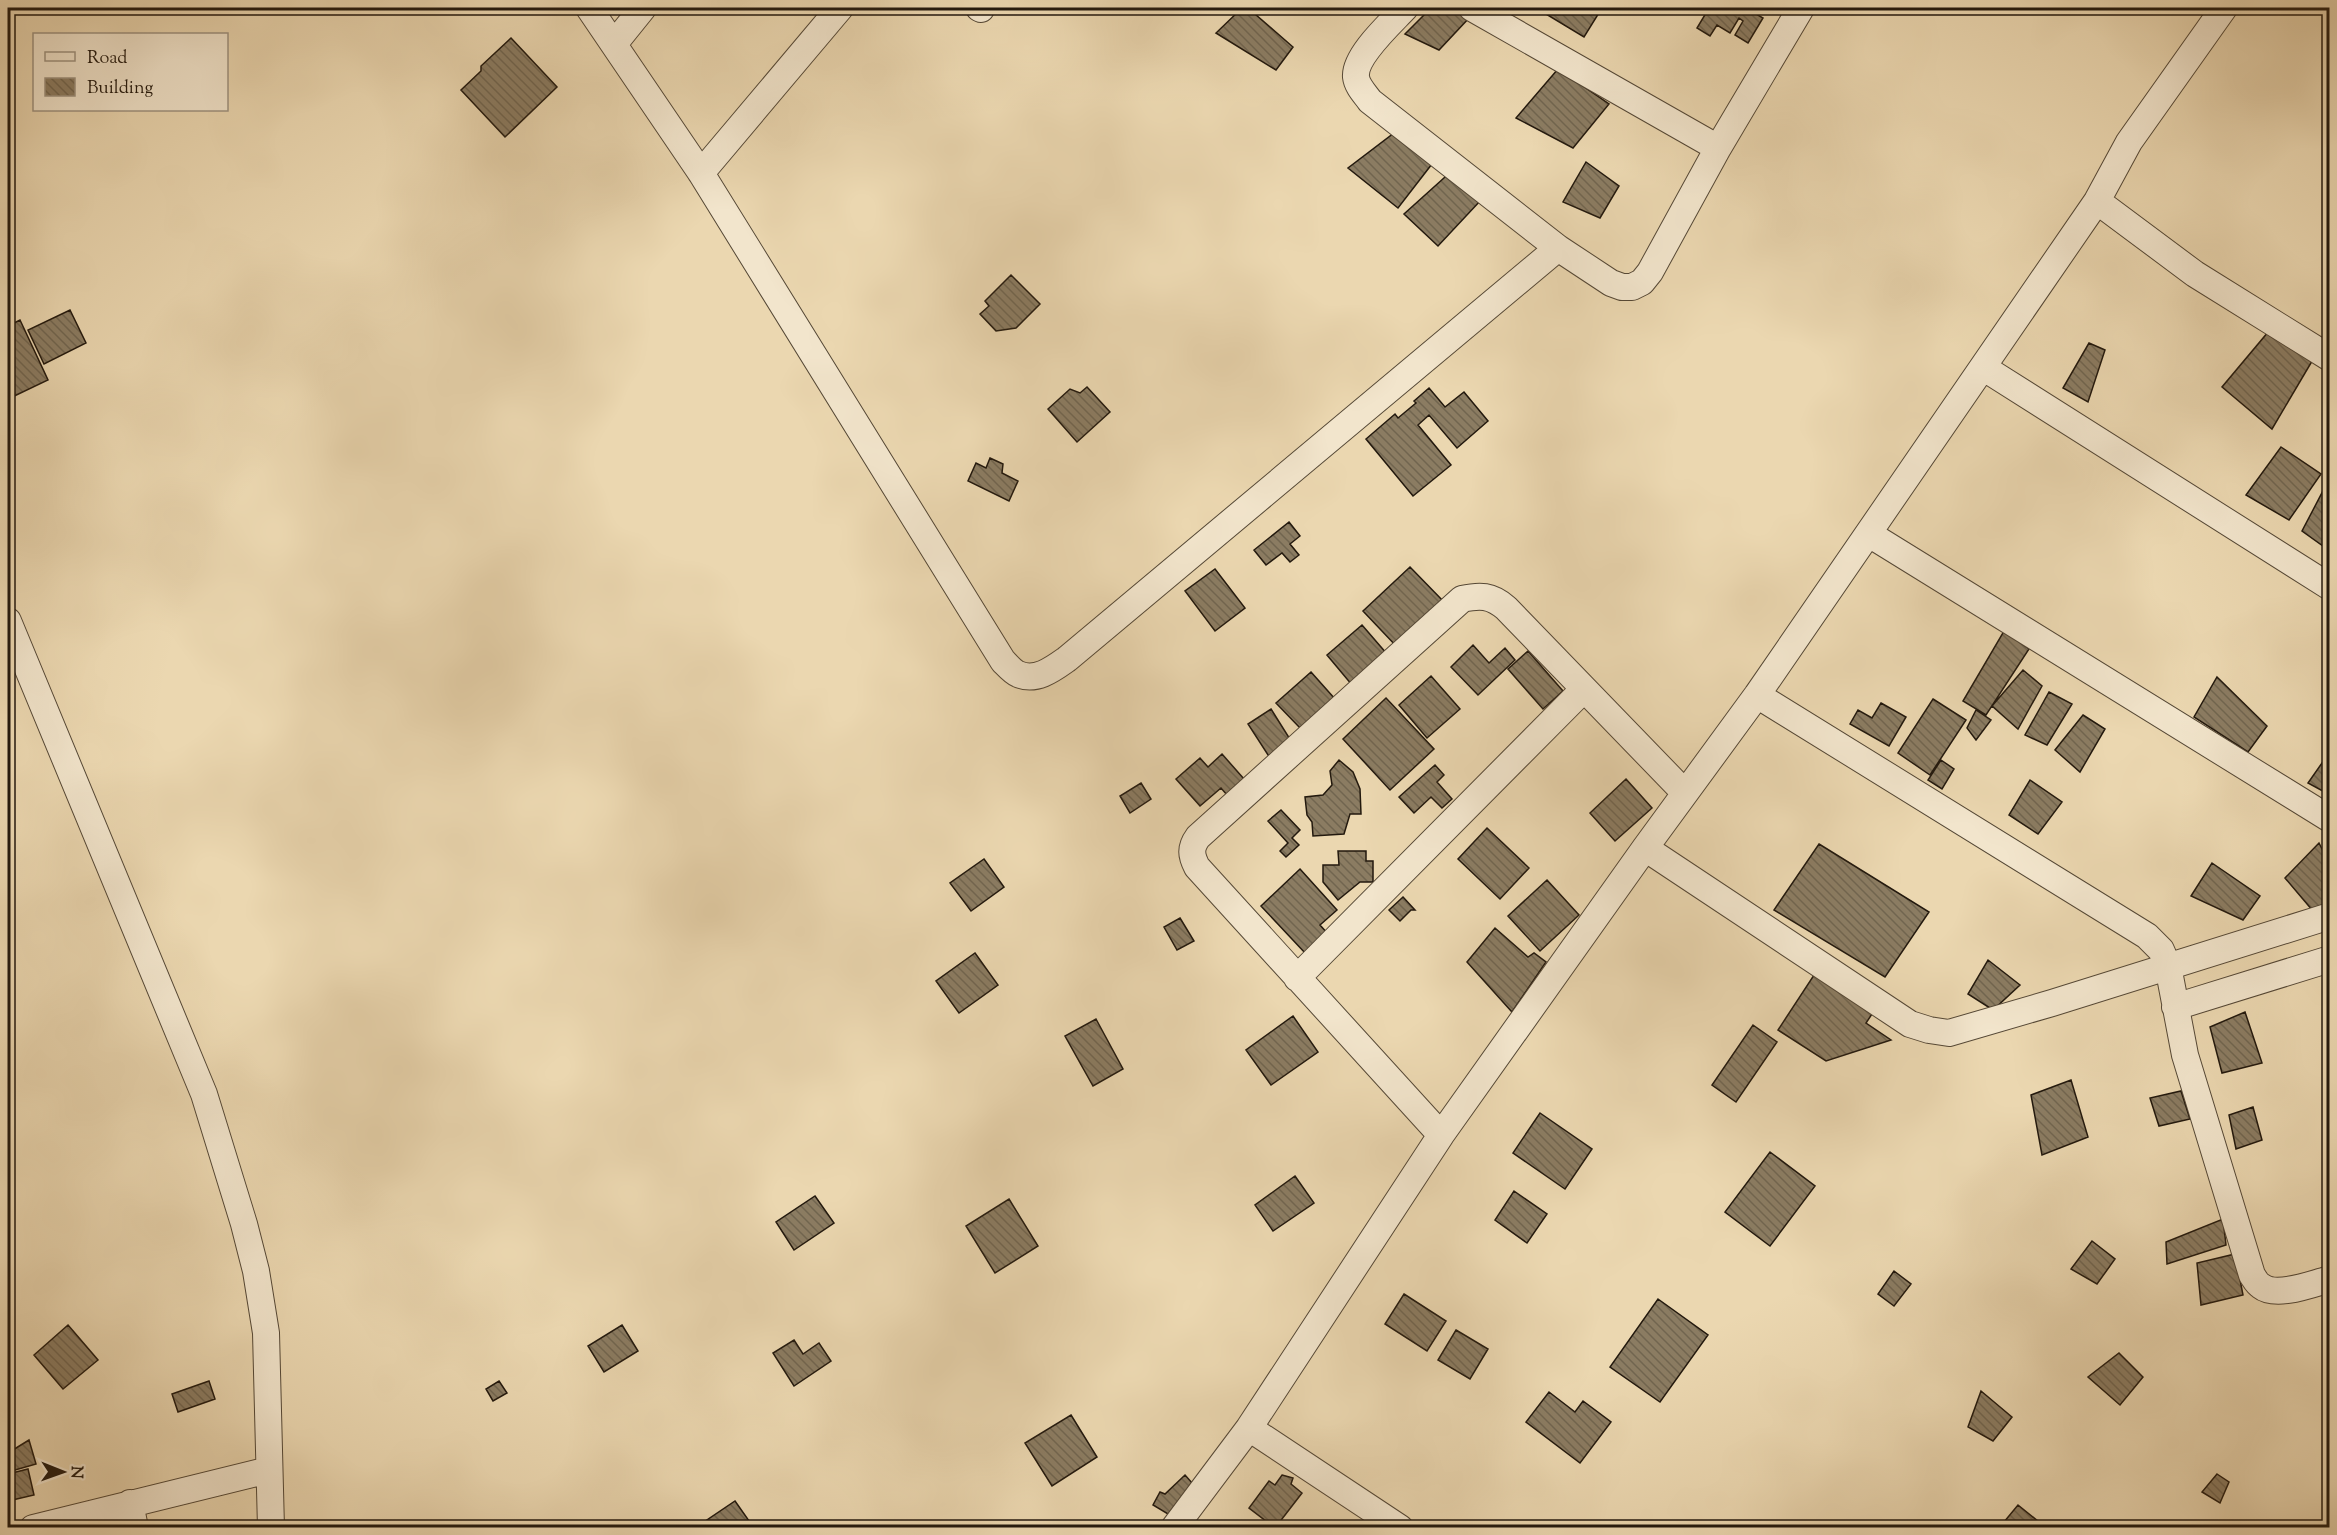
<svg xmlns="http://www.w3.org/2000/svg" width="2337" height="1535" font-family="'Sorts Mill Goudy',serif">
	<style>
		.building { fill: url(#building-back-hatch); stroke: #23190e; stroke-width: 1.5 }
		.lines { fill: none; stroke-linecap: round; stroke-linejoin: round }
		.street-casing { stroke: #554836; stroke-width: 28 }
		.street { stroke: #f2e5cc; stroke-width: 26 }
	</style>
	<defs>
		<pattern id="building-back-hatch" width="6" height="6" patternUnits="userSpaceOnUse" patternTransform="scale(1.5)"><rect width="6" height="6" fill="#8b7c62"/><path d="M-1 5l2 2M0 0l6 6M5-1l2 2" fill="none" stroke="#71654f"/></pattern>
	</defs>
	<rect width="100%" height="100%" fill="#ebd7b0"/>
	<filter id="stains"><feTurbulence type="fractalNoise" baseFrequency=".00333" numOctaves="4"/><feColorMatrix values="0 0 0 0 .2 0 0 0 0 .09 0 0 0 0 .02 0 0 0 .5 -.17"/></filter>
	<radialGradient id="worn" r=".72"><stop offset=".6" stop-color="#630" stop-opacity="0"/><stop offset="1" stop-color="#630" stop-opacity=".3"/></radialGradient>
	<path class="building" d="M1242,8h6l45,39 -17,23 -60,-37z
		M1431,8h25l13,10 -30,32 -34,-16z
		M1536,8h66l-18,29z
		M1709,8h37l17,10 -15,25 -13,-8 8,-14 -4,-3 -9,15 -13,-8 -7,11 -13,-8z
		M511,38l46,49 -52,50 -44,-47 20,-19v-5z
		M1558,69l51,35 -36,44 -57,-30z
		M1398,130l37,30 -37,48 -50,-40z
		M1586,162l33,24 -19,32 -37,-16z
		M1455,168l26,32 -43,46 -34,-32z
		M1011,275l29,29 -24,24 -20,3 -16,-17 9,-8 -4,-5z
		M70,310l16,33 -42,21 -16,-34z
		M20,320l28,60 -40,19v-73z
		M2269,331l49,20 -46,78 -50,-42z
		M2089,343l16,7 -17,52 -25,-14z
		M1087,387l23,25 -33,30 -29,-33 22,-20 10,4z
		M1429,388l16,19 19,-15 24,29 -31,27 -28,-33 -11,10 33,40 -38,31 -47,-57 29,-25 3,4 18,-15 -2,-2z
		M2281,447l40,27 -32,46 -43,-25z
		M990,458l13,6 -1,9 16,8 -9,20 -41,-20 8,-18 10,5z
		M2325,487l5,4v60l-28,-20z
		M1289,522l11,14 -10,8 9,11 -9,7 -8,-9 -16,12 -12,-15z
		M1410,567l35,36 -47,45 -35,-37z
		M1215,569l30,39 -30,23 -30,-40z
		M1362,625l25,29 -35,31 -25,-30z
		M2004,631l25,18 -43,66 -23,-14z
		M1473,645l16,18 16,-15 10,12 -37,35 -27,-28z
		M1528,651l35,40 -20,18 -35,-40z
		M2023,670l19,16 -24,43 -26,-23z
		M1311,672l24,27 -34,30 -25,-26z
		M1431,676l29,33 -33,29 -28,-33z
		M2217,677l50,49 -19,26 -54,-35z
		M2049,692l23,12 -25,41 -22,-10z
		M1386,698l48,51 -44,41 -47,-51z
		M1933,699l33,21 -36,55 -32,-22z
		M1881,703l25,14 -17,29 -39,-22 8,-14 14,8z
		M1271,709l22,35 -23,14 -22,-34z
		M1976,710l15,10 -15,20 -9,-12z
		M2083,715l22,14 -25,43 -25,-22z
		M2329,753l1,1v41l-22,-12z
		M1222,754l22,25 -17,16 -6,-7 -21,18 -24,-27 24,-21 8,9z
		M1339,760l14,12 7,17 1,25h-11l-6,20 -31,2 -1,-14 -5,-7 -2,-18 18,-2 9,-10 -2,-14z
		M1941,760l13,9 -12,20 -14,-9z
		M1435,765l9,10 -7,7 15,17 -10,9 -11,-11 -17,16 -15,-16z
		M1626,779l26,29 -37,33 -25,-28z
		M2030,780l32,22 -24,32 -29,-19z
		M1141,783l10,16 -21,14 -10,-17z
		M1281,810l19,20 -8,8 7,7 -13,12 -6,-6 8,-8 -20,-22z
		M1487,828l42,40 -29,31 -42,-40z
		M2319,843l11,22v36l-17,10 -28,-33z
		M1819,844l110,68 -44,65 -111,-67z
		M1338,851h28v10h7v21h-13l-22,18 -15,-18v-17h16z
		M984,859l20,28 -33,24 -21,-28z
		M2212,863l48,33 -17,24 -52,-24z
		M1300,869l37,41 -17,15 8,9 -22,20 -45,-48z
		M1547,880l32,35 -39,36 -32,-35z
		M1403,897l12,13h-4l-11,11 -11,-11z
		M1180,918l14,23 -17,9 -13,-23z
		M1495,928l33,29 6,-4 12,9 -34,50 -45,-50z
		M975,953l23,32 -39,28 -23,-32z
		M1988,960l32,25 -27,25 -25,-16z
		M1816,972l58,39 -8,12 25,17 -65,21 -48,-31z
		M2245,1012l17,51 -40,10 -12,-46z
		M1293,1016l25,36 -47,33 -25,-35z
		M1096,1019l27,50 -30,17 -28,-50z
		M1753,1025l24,17 -41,60 -24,-17z
		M2071,1080l17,57 -46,18 -11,-60z
		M2181,1091l9,28 -31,7 -9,-28z
		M2253,1107l9,33 -26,9 -7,-34z
		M1540,1113l52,36 -27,40 -52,-36z
		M1770,1152l45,34 -45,60 -45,-34z
		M1295,1176l19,27 -41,28 -18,-26z
		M1514,1191l33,23 -20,29 -32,-23z
		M815,1196l19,27 -40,27 -18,-28z
		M1009,1199l29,47 -43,27 -29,-47z
		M2223,1219l3,26 -59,19 -1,-22z
		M2092,1241l23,18 -18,25 -26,-15z
		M2235,1254l8,41 -42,10 -4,-42z
		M1894,1271l17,13 -17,22 -16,-12z
		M1404,1294l42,27 -19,30 -42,-27z
		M1658,1299l50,36 -48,67 -50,-35z
		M68,1325l30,35 -35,29 -29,-34z
		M622,1325l16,26 -34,21 -16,-26z
		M1456,1330l32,19 -18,30 -32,-19z
		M794,1340l9,14 16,-11 12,18 -37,25 -21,-33z
		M2119,1353l24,24 -23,28 -32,-28z
		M209,1381l6,18 -37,13 -6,-18z
		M499,1381l8,12 -14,8 -7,-12z
		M1981,1391l31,26 -19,24 -25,-14z
		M1549,1392l26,20 8,-11 28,21 -31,41 -54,-41z
		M1071,1415l26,42 -45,29 -27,-43z
		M29,1440l7,24 -28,8v-19z
		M28,1469l6,26 -26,6v-27z
		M2217,1474l12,8 -9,21 -18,-11z
		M1185,1475l8,9 -20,33 -20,-12 7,-13 5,2z
		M1282,1475l11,3 -2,6 11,9 -27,35 -26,-20 20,-27 6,4z
		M735,1501l19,27h-46l-4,-6z
		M2018,1505l26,21 -45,2z"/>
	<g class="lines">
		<g class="street-casing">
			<path id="street" d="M589,8l112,165 302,488c4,4 10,11 15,13 18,8 35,-5 49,-15l491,-411
				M979,8l2,1
				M1405,8c-14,15 -51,48 -49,69 1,9 9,17 14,24l188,147 53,35 11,4h10l10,-5 8,-10 68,-124 83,-140
				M1472,8l246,140
				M614,44l29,-36
				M701,173l139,-165
				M2097,201l98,73 135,84
				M1984,368l346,219
				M1869,534l461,285
				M8,621l196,473 40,130 12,47 10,62 5,195
				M1757,695l390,241 14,14 7,16 17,89 67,220c2,3 5,9 9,11 15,12 51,-2 69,-7
				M1645,848l265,176 19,6 20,3 103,-30 278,-87
				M1297,978l286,-288
				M2175,1007l155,-48
				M1441,1135l-244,-268c-6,-12 -7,-19 1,-30l264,-238c18,-4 29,-4 44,9l179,185
				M1249,1428l151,100
				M130,1503l5,25
				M33,1528l236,-58
				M1174,1528l75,-100 192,-293 204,-287 112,-153 340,-494 32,-59 95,-134"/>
		</g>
		<use href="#street" class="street"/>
	</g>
	<rect width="2337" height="1535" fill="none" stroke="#ebd7b0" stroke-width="30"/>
	<rect x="9" y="9" width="2319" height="1517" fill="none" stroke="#23190e" stroke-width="3"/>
	<rect x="15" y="15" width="2307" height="1505" fill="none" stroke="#23190e" stroke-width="1.5"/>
	<rect x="33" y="33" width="195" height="78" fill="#f2e5cc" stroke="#9f9380" stroke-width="1.5"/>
	<rect x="45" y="52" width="30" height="9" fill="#f2e5cc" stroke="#9f9380" stroke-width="1.5"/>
	<text x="87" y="63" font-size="18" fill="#23190e">Road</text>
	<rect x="45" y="78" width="30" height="18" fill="url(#building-back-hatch)" stroke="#9f9380" stroke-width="1.5"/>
	<text x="87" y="93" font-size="18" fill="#23190e">Building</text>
	<g transform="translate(63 1472) rotate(91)" stroke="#f2e5cc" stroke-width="4.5" paint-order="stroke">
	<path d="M0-4.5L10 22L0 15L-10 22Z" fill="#23190e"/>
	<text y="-9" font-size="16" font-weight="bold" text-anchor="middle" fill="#23190e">N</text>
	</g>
	<rect width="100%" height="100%" filter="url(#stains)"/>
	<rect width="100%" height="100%" fill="url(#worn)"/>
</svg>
